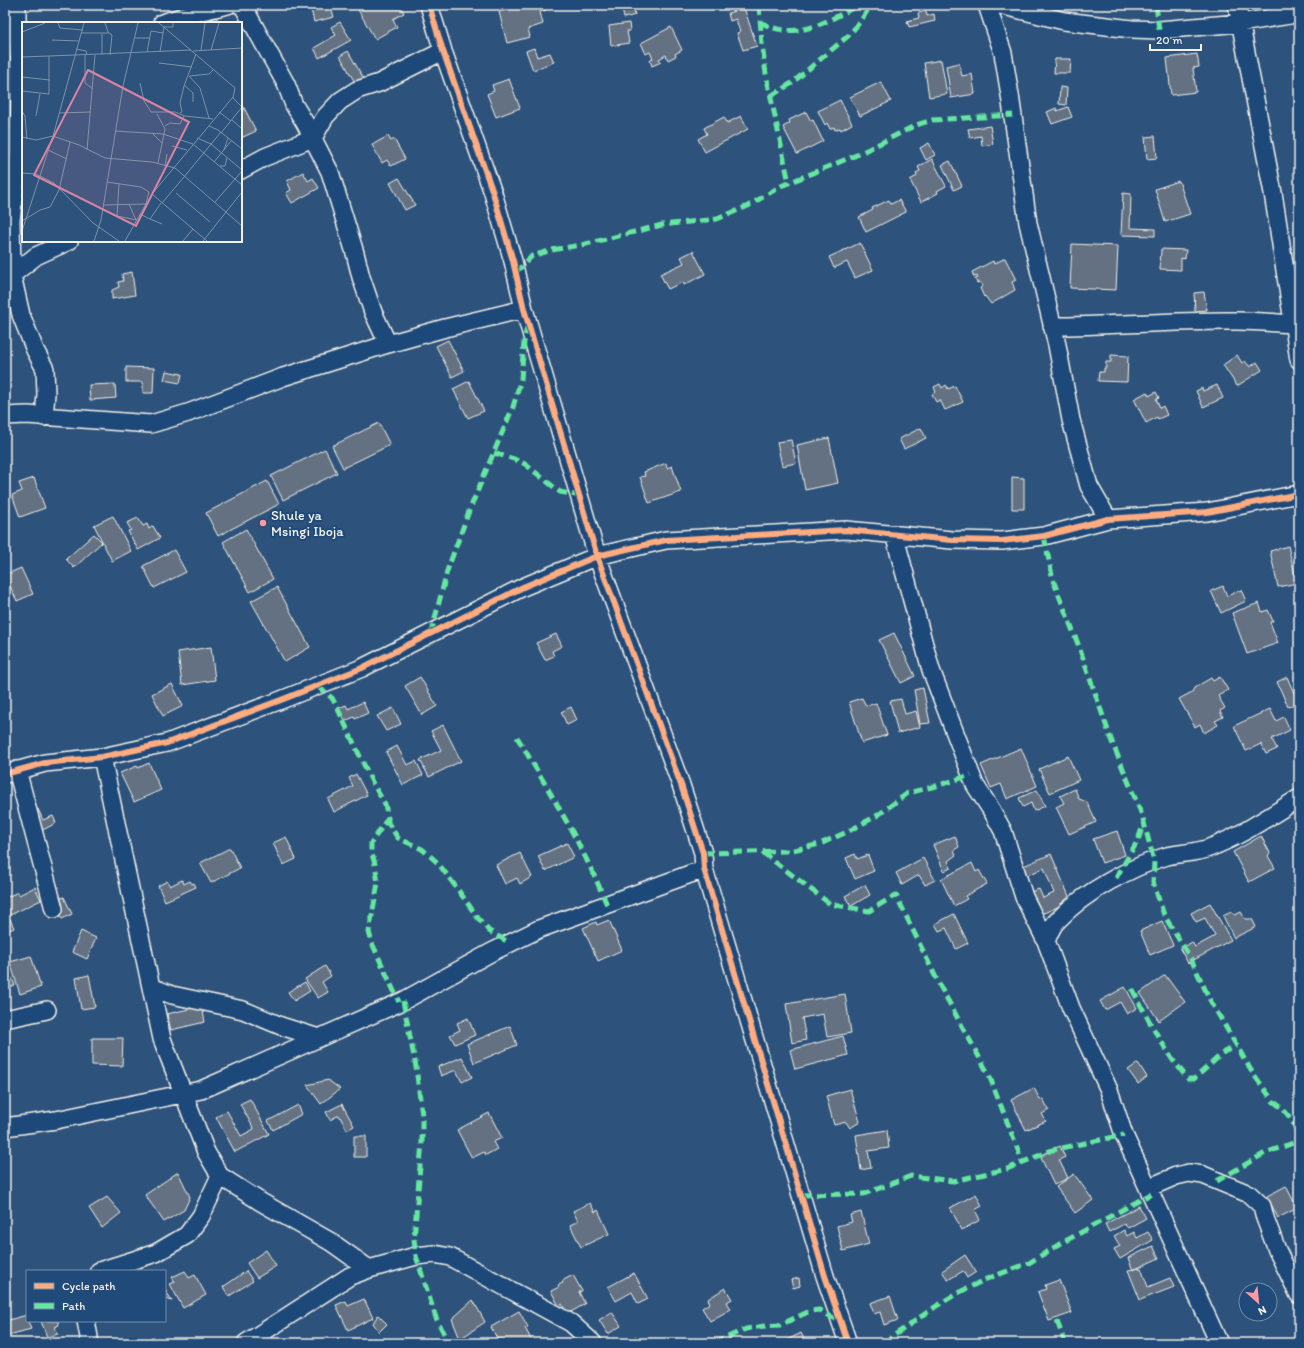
<svg xmlns="http://www.w3.org/2000/svg" width="1304" height="1348" font-family="Itim,sans-serif">
	<style>
		.building { fill: #637182; stroke: #f4f1e8 }
		.lines { fill: none; stroke-linecap: round; stroke-linejoin: round }
		.street-casing { stroke: #f4f1e8; stroke-width: 20 }
		.street { stroke: #1f4a7a; stroke-width: 17 }
		.quiet { stroke: #66e7a1; stroke-width: 5; stroke-dasharray: 10 5; stroke-linecap: butt }
		.cycleway-casing { stroke: #1f4a7a; stroke-width: 8 }
		.cycleway { stroke: #ffac80; stroke-width: 6 }
		.poi-dot { fill: #ff9aa2; stroke: #1f4a7a; stroke-width: 1.5 }
		.labels { text-anchor: middle; dominant-baseline: central; stroke-width: 4; stroke-linejoin: round; paint-order: stroke }
		.poi-label { font-size: 14px; fill: #f4f1e8; stroke: #1f4a7a; text-anchor: start }
		.inset-road { fill: none; stroke: #7d92a7; stroke-width: 1 }
		.view { fill: #db84a2; fill-opacity: 0.15; stroke: #db84a2; stroke-width: 2 }
		.inset-edge { fill: none; stroke: #f4f1e8; stroke-width: 2 }
	</style>
	<rect width="100%" height="100%" fill="#2d527c"/>
	<filter id="ink" filterUnits="userSpaceOnUse"><feTurbulence type="fractalNoise" baseFrequency=".025" numOctaves="2"/><feDisplacementMap in="SourceGraphic" scale="8" xChannelSelector="R" yChannelSelector="G"/><feConvolveMatrix kernelMatrix="1 2 1 2 8 2 1 2 1" color-interpolation-filters="sRGB"/></filter>
	<g filter="url(#ink)">
		<path class="building" d="M142,5h18v2l-17,2z
			M310,5h20l4,12 -20,5z
			M361,5h39l4,8 -11,6 4,8 -22,12 -18,-31z
			M524,5h21l1,5 -6,2 3,12 -15,5 2,8 -23,6 -8,-31z
			M621,5h12l2,10 -11,3z
			M744,8l13,38 -14,4 -6,-17 3,-1 -4,-13 -6,2 -2,-8z
			M926,11l1,5 7,-2 1,7 -26,6 -2,-6 12,-3 -1,-5z
			M5,15l3,1 -1,12 -2,-1z
			M216,17l3,6h-14z
			M340,22l11,18 -32,18 -5,-10 22,-13 -5,-8z
			M629,23l1,8h-3l2,12 -18,3 -2,-20z
			M671,27l11,23 -7,4 1,2 -8,4 -2,-5 -7,4 2,3 -9,4 -2,-6 3,-1 -3,-7 -4,2 -5,-11z
			M534,48l3,9 13,-4 4,9 -21,8 -7,-19z
			M348,51l17,30 -8,5 -17,-30z
			M1197,54l2,13 -6,1 3,24 -25,3 -4,-37z
			M1055,59h16l-1,14h-16z
			M941,60l6,34 -18,3 -5,-34z
			M959,63l3,13 10,-2 3,20 -24,4 -5,-32z
			M509,79l11,29 -24,9 -9,-23 7,-3 -2,-6z
			M881,82l10,19 -31,15 -10,-19z
			M1060,87l7,1 -1,17 -7,-1z
			M840,100l12,24 -11,6 -1,-2 -5,2 -1,-3 -4,2 -3,-6 -2,2 -7,-14z
			M241,102l15,29 -15,7z
			M1068,107l4,10 -20,7 -5,-12 9,-4 1,3z
			M806,112l5,9 2,-1 10,21 -26,13 -14,-27 7,-4 -1,-3z
			M741,116l7,13 -43,23 -7,-13 9,-5 -3,-6 20,-11 3,6z
			M990,126l3,18 -11,2 -1,-10 -11,2 -2,-9z
			M388,136l3,5 3,-2 11,20 -14,7 -4,-6 -5,3 -10,-18z
			M1155,136l2,22 -10,1 -2,-22z
			M929,143l6,12 -9,5 -6,-12z
			M932,159l14,27 -9,5 1,2 -17,9 -11,-22 7,-4 -1,-3 4,-2 -2,-4z
			M950,161l12,25 -8,4 -12,-25z
			M303,172l5,9 5,-3 6,10 -27,15 -6,-10 5,-3 -4,-9z
			M399,178l16,27 -10,5 -15,-27z
			M1179,181l11,33 -25,8 -10,-33z
			M1123,193l8,1 -1,34 25,1v7l-34,-1z
			M889,200l2,4 8,-4 7,12 -40,20 -7,-15 14,-7 -1,-2z
			M860,243l13,27 -18,8 -8,-16 -13,6 -5,-11z
			M1072,244l46,2 -2,44 -46,-2z
			M1161,249l25,1 -1,9 -4,-1v12l-21,-1z
			M693,251l12,23 -21,11 -1,-3 -15,7 -8,-15 24,-11 -3,-6z
			M1005,258l11,22 -4,2 3,8 -24,14 -6,-8 -1,1 -4,-9 3,-2 -3,-4 -3,1 -2,-4 3,-1 -1,-2 -3,1 -2,-5 21,-11 1,3z
			M132,272l3,23 -23,4v-9l7,-3 -1,-5 5,-1 -1,-7z
			M1204,292l3,18 -12,1 -1,-18z
			M448,340l16,31 -12,6 -16,-31z
			M1111,355l17,1 -1,26 -29,-1 1,-9h5v-4h2v-6h5z
			M1237,355l5,8 3,-2 5,6 7,-5 5,8 -25,16 -14,-21z
			M126,367l28,1 -1,25h-10v-11h-17z
			M166,371l16,3 -2,9 -16,-3z
			M469,381l15,30 -16,7 -15,-29z
			M115,384l1,14 -26,2 -1,-15z
			M940,384l2,4 4,-3 2,4 7,-3 8,16 -18,8 -5,-10 -4,2 -4,-8 4,-2 -2,-5z
			M1217,385l6,13 -20,9 -7,-16 6,-3 1,3z
			M1147,392l2,4 7,-4 3,6 -3,1 4,9 3,-2 4,9 -9,4 -1,-2 -11,6 -12,-24z
			M379,423l11,22 -47,23 -11,-22z
			M921,428l5,10 -22,11 -5,-10z
			M829,438l9,45 -33,7 -8,-45z
			M791,440l5,23 -14,3 -5,-24z
			M325,449l12,24 -54,27 -12,-24z
			M666,463l1,5 5,-2 9,26 -32,11 -9,-26 5,-1 -1,-4z
			M1012,477l12,1v31h-12z
			M34,478l11,30 -25,9 -8,-22 10,-4 -3,-8z
			M267,481l12,23 -61,32 -12,-23z
			M113,516l18,35 -19,10 -18,-36z
			M138,518l5,8 4,-2 2,5 4,-3 7,12 -22,12 -10,-19 3,-1 -4,-7z
			M246,529l27,50 -23,13 -27,-50z
			M94,534l8,8 -28,26 -8,-9z
			M1288,546l9,37 -19,4 -8,-36z
			M1299,546v27l-5,-26z
			M174,550l12,22 -32,16 -11,-22z
			M21,568l12,26 -16,7 -12,-26z
			M1223,586l4,10 14,-6 5,11 -25,12 -10,-22z
			M277,587l33,60 -25,15 -34,-61z
			M1259,603l3,9 6,-2 5,11 -3,1 8,21 -31,11 -15,-41z
			M894,633l21,43 -14,7 -22,-43z
			M556,634l6,12 -10,5 2,5 -9,4 -9,-17z
			M211,647l4,33 -33,5 -4,-33z
			M420,677l17,29 -15,9 -17,-29z
			M1220,677l8,13 -10,6 7,12 -5,3 3,6 -8,4 3,4 -14,8 -4,-9 -5,3 -16,-28 13,-7 2,-4 17,-10 2,3z
			M1287,677l11,25 -10,5 -11,-25z
			M172,684l11,22 -20,10 -11,-22z
			M923,688l7,35 -10,1 -6,-34z
			M862,698l4,8 10,-3 11,32 -25,8 -13,-41z
			M901,699l4,15 11,-3 4,16 -22,6 -8,-32z
			M363,702l5,11 -13,6 -1,-2 -9,4 -6,-13 7,-3 2,4z
			M571,707l6,13 -10,5 -6,-13z
			M393,708l8,16 -15,7 -9,-15z
			M1270,709l6,12 8,-4 6,13 -18,9 5,10 -11,5 -5,-10 -15,7 -12,-25z
			M443,725l18,36 -32,16 -9,-17 21,-10 -10,-19z
			M397,746l10,19 9,-4 7,14 -20,10 -17,-33z
			M1021,748l16,38 -30,13 -6,-15 -10,4 -10,-23z
			M1068,756l11,24 -29,13 -11,-24z
			M149,763l12,27 -27,12 -14,-29 17,-7 1,2z
			M356,774l11,21 -33,17 -6,-13 25,-13 -4,-8z
			M1075,789l4,10 8,3 9,20 -27,12 -13,-27 8,-4 -4,-7z
			M1037,790l8,16 -11,5 -3,-8 -8,4 -4,-9z
			M38,809l5,11 10,-4 3,7 -17,9 -9,-19z
			M1299,821v11l-6,-6z
			M1117,831l8,24 -23,8 -9,-24z
			M955,836l4,11 -5,3 2,5 -8,6 3,7 -7,3 -11,-26z
			M1261,836l9,17 -2,3 7,12 -26,14 -16,-30z
			M286,837l10,22 -13,6 -10,-22z
			M567,843l7,14 -29,14 -7,-15z
			M230,848l10,20 -29,15 -11,-20z
			M520,853l12,24 -12,7 -3,-6 -12,6 -9,-19z
			M855,854l2,5 11,-4 6,16 -19,8 -9,-21z
			M1051,854l20,47 -34,15 -9,-23 11,-4 4,9 11,-5 -10,-25 -21,9 -4,-9z
			M923,858l12,22 -10,5 -6,-10 -17,10 -6,-12z
			M972,863l4,9 3,-2 8,14 -22,12 2,3 -13,7 -13,-27z
			M182,880l2,4 6,-3 2,3 2,-1 2,4 -31,14 -7,-15 9,-5 3,5z
			M865,885l5,10 -19,11 -6,-10z
			M35,887l6,13 -35,17 -1,-19 13,-6 1,3z
			M64,897l8,17 -10,5 -8,-18z
			M1210,903l21,37 -43,23 -8,-14 12,-7 3,5 20,-11 -10,-18 -9,4 -5,-9z
			M1231,912l4,3 6,-3 4,7h7l4,8 -22,11 -11,-22z
			M954,914l14,29 -12,6 -10,-21 -7,3 -4,-7z
			M10,919l4,9 -9,4v-11z
			M609,920l13,30 -24,11 -15,-33 13,-6 1,3z
			M1162,921l11,24 -23,10 -10,-24z
			M81,931l15,7 -9,21 -15,-7z
			M31,956l10,31 -21,7 -10,-32z
			M5,964l10,21 -10,5z
			M325,966l6,10 -9,6 6,10 -10,6 -13,-19z
			M89,975l6,32 -14,2 -5,-31z
			M1165,975l20,27 -26,19 -19,-28z
			M305,982l5,9 -16,10 -6,-9z
			M1125,987l12,21 -10,6 -7,-12 -15,8 -5,-9z
			M845,994l6,39 -24,4 -4,-23 -21,4 4,22 -14,3 -6,-39z
			M202,1006l3,16 -34,8 -4,-16z
			M468,1018l7,17 -20,9 -5,-9 10,-5 -3,-7z
			M510,1026l7,19 -43,18 -7,-19z
			M843,1036l5,19 -53,14 -5,-19z
			M92,1038h31l-1,28 -30,-1z
			M462,1057l10,20 -10,5 -6,-12 -15,6 -3,-9z
			M1138,1063l9,14 -9,7 -10,-14z
			M328,1080l12,9 -19,15 -14,-19z
			M1034,1088l6,12 3,-1 6,11 -7,4 4,7 -20,9 -15,-30z
			M850,1089l10,33 -10,6 -4,-6 -12,3 -8,-29z
			M250,1099l19,35 -34,18 -19,-35 11,-6 14,25 13,-7 -14,-25z
			M342,1104l12,22 -7,4 -8,-15 -9,5 -4,-8z
			M298,1105l4,9 -29,16 -5,-9z
			M489,1113l13,25 -9,4 4,7 -11,6 -2,-3 -12,6 -15,-28z
			M887,1130l2,18 -21,3 3,17 -10,2 -5,-35z
			M354,1136h12v21h-12z
			M1060,1146l5,11 -6,3 9,18 -14,7 -14,-29z
			M178,1172l12,25 -6,13 -20,12 -19,-27z
			M1074,1174l19,26 -18,13 -19,-26z
			M1286,1186l11,22 -19,10 -11,-22z
			M976,1194l6,12 -7,4 5,10 -18,10 -12,-22z
			M107,1197l14,16 -19,15 -13,-20z
			M590,1203l5,9 3,-2 11,24 -28,13 -11,-22 8,-4 -5,-10z
			M1139,1206l7,12 -18,10 -4,-4 -15,8 -4,-8z
			M861,1212l8,32 -26,7 -6,-25 15,-4 -2,-7z
			M1124,1230l3,6 7,-4 3,6 11,-6 5,8 -33,19 -6,-10 6,-3 -6,-10z
			M1153,1246l6,12 -26,12 -5,-12z
			M266,1250l10,16 -19,12 -10,-15z
			M965,1255l11,17 -9,6 -4,-7 -15,9 -6,-9z
			M1141,1268l7,19 22,-9 4,9 -34,13 -12,-30z
			M185,1271l4,7 6,-3 11,20 -23,13 -13,-24 5,-2 -3,-5z
			M246,1271l7,10 -24,15 -6,-9z
			M634,1273l14,26 -10,5 -6,-12 -16,9 -8,-14z
			M573,1275l9,16 -3,1 6,12 -18,10 -5,-10 -3,2 -8,-15 8,-4 -1,-2 5,-2 -1,-2z
			M799,1278l1,8 -7,2 -2,-8z
			M1059,1280l13,33 -23,8 -11,-29 8,-3 -1,-4z
			M725,1288l7,11 -5,3 4,7 -21,12 -8,-13 8,-5 -2,-4z
			M165,1289l7,12 -7,-2z
			M890,1296l8,24 -14,5 -4,-13 -6,2 -4,-11z
			M364,1299l9,19 -25,12 -12,-25 10,-4 2,5z
			M473,1300l12,22 -25,17 -8,-20z
			M519,1311l9,16 -3,1 8,15h-32l-1,-4 -2,1 -7,-13z
			M612,1312l9,14 -13,8 -9,-14z
			M27,1315v6h1l3,8 -26,7v-15z
			M378,1315l9,9 -8,8 -6,-9z
			M41,1321h17l1,4 -4,2 3,7 -11,3z
			M801,1333l5,10h-25z
			M636,1336l4,7h-15z"/>
		<g class="lines">
			<g class="street-casing">
				<path id="street" d="M17,5v26l3,39 -1,83 -8,67 1,55 9,40 14,35 10,19 1,25 -2,23
					M240,5l3,1 43,78 8,21 11,18 25,49 25,81 6,24 12,35 15,32
					M429,5l14,46 50,142 20,68 11,48 73,247 84,229 22,68 1,16 121,407 23,67
					M987,5l16,48 7,42 18,128 29,122 14,75 18,66 19,33
					M1000,5l64,16 68,8 27,1 81,-7 50,-8 9,-3
					M1237,5l36,188 26,167
					M162,23l31,-10 35,-8
					M241,170l24,-13 48,-19 12,-21 15,-16 17,-11 22,-7 64,-32
					M12,275l24,-19 33,-15
					M1052,326c62,0 124,-6 186,-5 18,0 37,2 55,3
					M5,416l22,-1 124,9 37,-11 95,-36 105,-33 57,-16 79,-19
					M894,534l37,136 44,115 17,26 11,20 21,66 22,44 25,67 38,82 15,45 95,208
					M102,757l60,282 44,113 14,24 41,26 70,40 38,27
					M17,770l37,139
					M5,774l40,-11 57,-6 65,-14 114,-43 81,-32 161,-81 74,-31 69,-16 180,-10 106,10 50,1 42,-5 64,-17 99,-7 92,-18
					M1046,941c3,-7 6,-16 12,-21 26,-28 73,-53 109,-64 13,-3 29,-3 42,-8 32,-12 61,-32 90,-50
					M151,987l21,8 71,15 38,16 38,12
					M5,1019l42,-9
					M5,1127l51,-7 145,-30 202,-89 87,-48 49,-24 165,-60
					M1148,1188l28,-12 13,-3 14,2 46,19 13,12 3,12 12,32 22,45
					M99,1271l57,-18 31,-18 14,-19 19,-40
					M86,1321l3,16v6
					M246,1343l104,-67 19,-7 47,-13 18,-2 16,3 121,66 22,20"/>
			</g>
			<use href="#street" class="street"/>
			<path class="quiet" d="M759,5l3,40 4,29 23,109
				M1156,5l3,25
				M760,22c6,3 12,6 18,7 29,7 56,-12 81,-24
				M771,96l21,-13 56,-47 12,-14 11,-17
				M515,273l17,-17 20,-6 34,-6 76,-19 55,-6 31,-13 33,-20 78,-32 57,-29 16,-5 81,-5
				M494,453l20,6 11,5 35,28 20,4
				M1044,536l9,44 25,64 34,98 30,73 12,46 -1,21 11,33 27,44 19,41 42,72 21,29 10,8 9,11 7,17
				M431,634l16,-63 22,-60 44,-104 8,-28 3,-37 3,-15
				M317,686l15,12 4,7 37,79 12,20 3,14 -17,25v8l4,13 3,19 -9,49 3,11 27,59
				M517,737c33,55 66,109 90,168
				M388,818v5l10,15 24,11 16,14 18,24 22,31 11,13 21,12
				M762,852l68,52 39,7 27,-16 44,91 49,89 34,88
				M703,853l86,-2 31,-7 27,-12 31,-17 30,-22 28,-7 35,-11
				M1116,878l22,-38 6,-18
				M1132,989l21,39 19,31 16,20h6l30,-27 12,-6
				M403,1001l13,66 6,48v27l-8,97 2,17 20,62 13,25
				M1217,1181l48,-28 34,-12
				M801,1195l63,-1 47,-18 42,5 54,-12 45,-19 72,-15
				M1057,1321l8,22
				M714,1343l32,-14 18,-3 16,-1 30,-14 9,-1 22,12
				M883,1343l55,-38 18,-11 28,-14 45,-17 29,-18 93,-51"/>
			<g class="cycleway-casing">
				<path id="cycleway" d="M429,5l14,46 50,142 20,68 11,48 73,247 84,229 22,68 1,16 121,407 23,67
					M5,774l40,-11 57,-6 65,-14 114,-43 81,-32 161,-81 74,-31 69,-16 180,-10 106,10 50,1 42,-5 64,-17 99,-7 92,-18"/>
			</g>
			<use href="#cycleway" class="cycleway"/>
		</g>
	</g>
	<circle class="poi-dot" cx="263" cy="523" r="4"/>
	<g class="labels">
		<g class="poi-label">
			<text x="271" y="515">Shule ya<tspan x="271" dy="16">Msingi Iboja</tspan></text>
		</g>
	</g>
	<g transform="translate(22 22)">
		<rect width="220" height="220" fill="#2d527c"/>
		<path class="inset-road" d="M36,1l2,5 23,2M83,1l3,9 4,3 -2,20M137,1l76,65 -2,10 9,9M0,10l23,-9M59,11h28M80,12v21M113,16h14M30,18l27,1M54,27l10,2 1,4M179,28l4,-27M189,28l8,-27M171,29l49,-3M125,30l4,-21 12,2M138,30l4,-25h9v-4M53,33l116,-5M63,33v28l8,6M0,35l53,-2M137,41l33,4M167,54l11,12 9,30M168,54l19,-2 5,-5M0,55l28,3M118,61l4,18 7,11h24l10,4 28,3M162,63l9,8v9M0,69l27,3v-38M0,89l3,5 2,23M197,90l12,9M37,91l32,-1M158,91l2,-1 -2,-9 4,-17 12,-32M135,92l8,15 -7,34M14,94l4,-22M210,98l9,8M143,104l5,-3 10,1 4,-8M187,104l9,4 24,19M93,109l48,3 30,10 49,41M130,111l10,10M199,111l21,-26M0,115l14,3 17,-4 26,9 26,13 47,4 23,6 67,58M175,116l14,6M189,122l31,26M150,124l15,4M26,128l19,9M65,128l8,-95M202,128l4,-12M192,140l17,-21M143,144l2,-12M198,144h5l2,-8M0,151l14,1 18,9 39,40 26,18M162,155l37,-45M85,160l34,5 8,5M97,162l-2,32 20,4M154,171l34,29M193,180l27,-31M140,181l22,-26M107,182l7,16M81,183l43,-1M118,192l10,5 11,-16M128,197l12,5M0,199l18,-11 10,-3 9,-17 11,-48M0,209l31,-95 31,-113M72,219l7,-21 22,-134 15,-63M103,219l21,-37 3,-12M161,219l10,-12M181,219l39,-49M185,219l-55,-47 81,-97"/>
		<path class="view" d="M66,48l101,52 -53,104 -102,-51z"/>
		<rect width="220" height="220" class="inset-edge"/>
	</g>
	<rect width="1304" height="1348" fill="none" stroke="#1f4a7a" stroke-width="20"/>
	<rect x="10" y="10" width="1284" height="1328" fill="none" stroke="#f4f1e8" stroke-width="1.5" filter="url(#ink)"/>
	<rect x="26" y="1270" width="140" height="52" fill="#1f4a7a" stroke="#748da6"/>
	<rect x="34" y="1283" width="20" height="6" fill="#ffac80" stroke="#748da6"/>
	<text x="62" y="1290" font-size="12" fill="#f4f1e8">Cycle path</text>
	<rect x="34" y="1303" width="20" height="6" fill="#66e7a1" stroke="#748da6"/>
	<text x="62" y="1310" font-size="12" fill="#f4f1e8">Path</text>
	<g transform="translate(1258 1302) rotate(153)"><circle r="19" fill="#1f4a7a" stroke="#748da6"/>
	<path d="M0-3L7 15L0 10L-7 15Z" fill="#ff9aa2"/>
	<text y="-6" font-size="11" font-weight="bold" text-anchor="middle" fill="#f4f1e8">N</text>
	</g>
	<path d="M1150 44v6h51v-6" fill="none" stroke="#f4f1e8" stroke-width="2"/>
	<text x="1156" y="44" font-size="12" fill="#f4f1e8" stroke="#1f4a7a" stroke-width="3" paint-order="stroke">20 m</text>
</svg>
